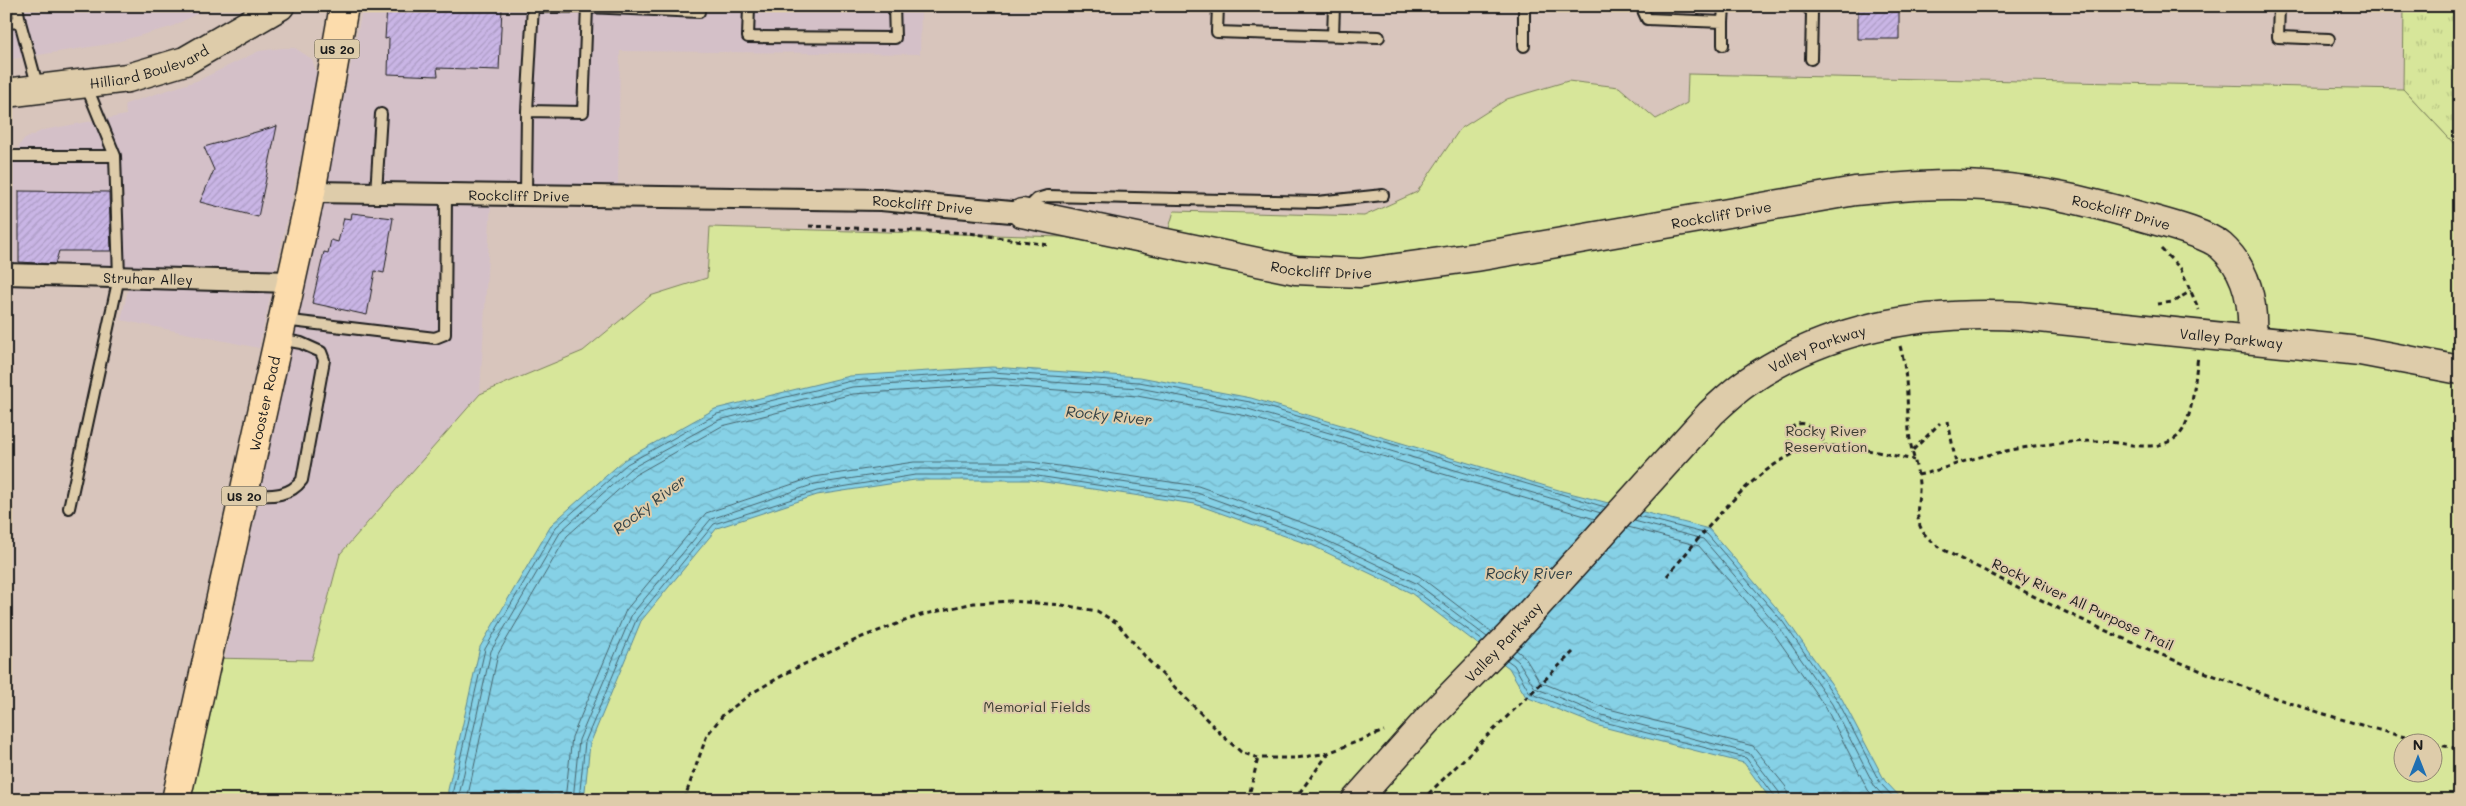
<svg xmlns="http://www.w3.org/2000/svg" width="2466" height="806" font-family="Mali,sans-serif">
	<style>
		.built { fill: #d4c0c8 }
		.grass { fill: url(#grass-tufts); stroke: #7a815b }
		.park { fill: #d7e69a; stroke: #7a815b; fill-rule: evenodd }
		.water { fill: url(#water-waves); stroke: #5c8995 }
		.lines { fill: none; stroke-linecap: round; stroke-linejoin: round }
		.shore { stroke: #46646d; stroke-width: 1 }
		.building { fill: url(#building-hatch); stroke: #1c1c1c }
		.lane-casing { stroke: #1c1c1c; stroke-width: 14 }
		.street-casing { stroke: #1c1c1c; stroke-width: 24 }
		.secondary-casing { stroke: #1c1c1c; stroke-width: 31 }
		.primary-casing { stroke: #1c1c1c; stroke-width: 31 }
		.path { stroke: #1c1c1c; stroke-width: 3; stroke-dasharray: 5 4; stroke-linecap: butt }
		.lane { stroke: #deccaa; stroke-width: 10 }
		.street { stroke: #deccaa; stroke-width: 20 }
		.secondary { stroke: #deccaa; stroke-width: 28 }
		.primary { stroke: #fcdcac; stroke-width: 28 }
		.labels { text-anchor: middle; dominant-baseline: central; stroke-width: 4; stroke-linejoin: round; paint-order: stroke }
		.shield { fill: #deccaa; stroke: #565147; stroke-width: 1 }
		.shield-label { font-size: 12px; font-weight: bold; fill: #1c1c1c }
		.street-label { font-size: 14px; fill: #1c1c1c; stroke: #deccaa }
		.park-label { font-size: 14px; fill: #383a2f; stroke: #deccaa }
		.water-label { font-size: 15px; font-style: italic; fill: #314044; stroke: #deccaa }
	</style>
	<defs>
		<pattern id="grass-tufts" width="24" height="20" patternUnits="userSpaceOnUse" patternTransform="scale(1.25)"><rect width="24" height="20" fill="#d7e69a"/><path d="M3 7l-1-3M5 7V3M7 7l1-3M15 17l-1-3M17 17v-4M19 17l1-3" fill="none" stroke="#b8c584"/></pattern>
		<pattern id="water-waves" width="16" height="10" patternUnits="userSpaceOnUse" patternTransform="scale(1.25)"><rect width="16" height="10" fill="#86d1e6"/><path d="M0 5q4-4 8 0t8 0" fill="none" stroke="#73b3c5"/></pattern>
		<pattern id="building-hatch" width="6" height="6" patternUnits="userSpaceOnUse" patternTransform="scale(1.25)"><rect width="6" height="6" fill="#c9b5e5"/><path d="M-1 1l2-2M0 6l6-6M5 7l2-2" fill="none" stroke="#ac9bc4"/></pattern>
	</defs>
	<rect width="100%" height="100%" fill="#d8c5bc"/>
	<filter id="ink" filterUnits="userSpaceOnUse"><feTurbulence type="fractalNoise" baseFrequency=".02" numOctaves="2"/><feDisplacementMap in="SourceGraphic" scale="10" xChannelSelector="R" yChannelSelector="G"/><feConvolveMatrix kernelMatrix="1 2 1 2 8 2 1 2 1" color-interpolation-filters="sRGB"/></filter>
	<g filter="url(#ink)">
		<path class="built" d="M6,6h206l-41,21 -62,17 -103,16z
			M363,6h558l-1,48 -300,-3 -2,134 -126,1 -12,208 -140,160 -28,106 -87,-2z
			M282,48h13l17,11 6,19 -59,270 -138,-28 11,-49 -126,-6v-85l4,-19 13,-21 20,-10 83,-15 -1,-11 74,-24 60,-29z"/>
		<path class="grass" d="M2404,6h56v144l-57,-61z"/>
		<path class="park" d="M1688,74l715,15 57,61v650h-2281l31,-142 102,2 28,-106 140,-160 103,-43 67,-55 57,-18 3,-51 353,10 33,5 65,14 13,-45 190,5 53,-24 43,-63 47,-30 61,-18 51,6 37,32 31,-16zM2404,744h30v30h-30z"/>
		<path class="water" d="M992,367l148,10 111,21 311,93 147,38 77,90 56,80 43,82 18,19h-132l-27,-37 -145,-37 -73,-29 -17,-29 -98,-75 -98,-47 -118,-42 -164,-24h-116l-98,15 -100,33 -76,93 -51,123 -6,56h-136v-10l32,-143 72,-123 72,-64 91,-51 135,-33z"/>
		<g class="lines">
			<path class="shore" d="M1638,516l69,18 76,88 55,79 42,82 16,17
				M1634,521l69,18 75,87 54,78 43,83 12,13
				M1628,527l71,19 73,85 54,77 42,82 9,10
				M1516,650l8,6 16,26 65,26 148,38 33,41 3,13
				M1511,655l8,7 16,26 67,27 147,38 30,39 2,8
				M1507,660l7,5 16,28 70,28 146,37 28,37 1,5
				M453,800v-10l32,-141 71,-122 71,-63 90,-50 134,-33 141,-9 147,10 111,20 355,105
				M459,800l1,-9 31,-140 70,-120 69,-62 89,-49 133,-33 140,-9 147,10 109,21 353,104
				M467,800l31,-146 69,-118 68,-61 87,-49 131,-32 139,-9 145,11 110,20 348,103
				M565,800l7,-63 54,-127 80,-97 108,-36 100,-15h117l167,24 122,43 99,47 73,56
				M573,800l6,-60 53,-126 79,-95 104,-35 99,-15h117l166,24 120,43 99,47 71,54
				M579,800l6,-58 52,-124 77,-94 103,-33 98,-16h116l164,25 120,41 98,48 70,52"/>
		</g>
		<path class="building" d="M387,6l115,2 -3,62 -62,-2 1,8 -50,-2 1,-36 -4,1z
			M1858,6h41v33h-41z
			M277,126l-19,91 -58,-15 14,-32 -10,-23z
			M19,191l90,1 2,59h-52l-4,13 -36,-2z
			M352,213l41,5 -9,55 -9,-2 -8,44 -55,-12 12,-51 4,1 3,-13 7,2 6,-24 7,1z"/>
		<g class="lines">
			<g class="lane-casing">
				<path id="lane" d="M17,6l3,16
					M533,6l-6,105 56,1 4,-105 112,5v-6
					M749,6l-1,31 147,1 -1,-32
					M1218,6l-1,26 162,5
					M1524,6v40
					M1641,6l6,13 76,3 1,-16
					M1806,6l6,6 -1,47
					M2279,6l-1,31 51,2
					M533,7h54
					M6,23l14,-1 18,66
					M1333,36l1,-30
					M1723,45v-23
					M6,156h109
					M376,193l5,-79
					M526,194l1,-83
					M1025,211l12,-12 10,-3 270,6 66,-7
					M283,320l152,18 10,-4 1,-140
					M245,495c22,0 43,4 57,-15l22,-120 -3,-8 -20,-9 -22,-4
					M69,508l50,-231 -4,-121 -29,-71"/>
			</g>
			<g class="street-casing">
				<g id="street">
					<path id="s1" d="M311,192l570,8 141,13"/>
					<path id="s2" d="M6,274l285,8"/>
				</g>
			</g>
			<g class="secondary-casing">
				<g id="secondary">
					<path id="s3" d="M6,93l122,-15 57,-17 95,-55"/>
					<path id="s4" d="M1022,213l274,57 64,3 116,-16 379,-66c43,-4 86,-8 129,-5 56,3 113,18 166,33 18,5 57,15 71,27 27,24 33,59 31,93"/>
					<path id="s5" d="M1356,800l76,-85 79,-81 200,-221c11,-10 22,-21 35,-30 80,-56 178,-72 274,-67l340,35 100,19"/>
				</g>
			</g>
			<g class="primary-casing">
				<g id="primary">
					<path id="s6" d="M176,800l135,-608 33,-186"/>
				</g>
			</g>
			<path class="path" d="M809,226l160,7 80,12
				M2161,249l20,20 18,41
				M2157,304l16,-2 18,-11
				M1900,346c9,31 6,62 10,94 2,14 8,29 9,44 1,16 -6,32 4,48 11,17 48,31 66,41 140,75 289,133 443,171
				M1948,421l8,43
				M1913,450l27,-27
				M1792,454l-5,-20c14,-23 31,-3 39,12
				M1918,475c20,-4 39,-12 58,-17 38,-10 78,-16 117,-17 27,-1 61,15 85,-5 15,-13 17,-60 20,-80
				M1667,576c38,-43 98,-130 161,-130 29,0 58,8 86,14
				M2434,744l26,5
				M684,800l23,-65 16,-20 29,-22 42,-24 68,-32 59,-22 53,-12 37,-2 51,4 35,6 20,12 32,38 75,76 17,15 17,6h39l31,-5 56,-22
				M1248,800l10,-42
				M1294,800l34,-46
				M1422,800l151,-148"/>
			<use href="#lane" class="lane"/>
			<use href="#street" class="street"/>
			<use href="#secondary" class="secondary"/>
			<use href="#primary" class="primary"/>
		</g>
	</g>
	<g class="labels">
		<g class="shield">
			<rect x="314.5" y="39.5" width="45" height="19" rx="4"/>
			<rect x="221.5" y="486.5" width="45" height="19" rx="4"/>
		</g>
		<g class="shield-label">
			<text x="337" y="49">US 20</text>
			<text x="244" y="496">US 20</text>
		</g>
		<g class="street-label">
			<text stroke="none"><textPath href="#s3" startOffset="146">Hilliard Boulevard</textPath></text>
			<text stroke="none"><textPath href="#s1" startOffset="208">Rockcliff Drive</textPath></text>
			<text stroke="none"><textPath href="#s1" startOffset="612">Rockcliff Drive</textPath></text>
			<text stroke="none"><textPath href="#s4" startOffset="1115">Rockcliff Drive</textPath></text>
			<text stroke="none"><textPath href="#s4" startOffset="710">Rockcliff Drive</textPath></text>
			<text stroke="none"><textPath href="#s4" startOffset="305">Rockcliff Drive</textPath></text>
			<text stroke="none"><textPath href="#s2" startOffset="142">Struhar Alley</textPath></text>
			<text stroke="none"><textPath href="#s5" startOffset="1071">Valley Parkway</textPath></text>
			<text stroke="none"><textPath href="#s5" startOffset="651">Valley Parkway</textPath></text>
			<text stroke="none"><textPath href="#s6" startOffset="406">Wooster Road</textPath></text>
			<text transform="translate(2083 604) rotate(25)">Rocky River All Purpose Trail</text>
			<text stroke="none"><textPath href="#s5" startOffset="216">Valley Parkway</textPath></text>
		</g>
		<g class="park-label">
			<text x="1826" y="430">Rocky River<tspan x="1826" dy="16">Reservation</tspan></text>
			<text x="1037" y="706">Memorial Fields</text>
		</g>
		<g class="water-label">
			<text transform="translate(1109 415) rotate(6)">Rocky River</text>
			<text transform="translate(649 504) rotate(-37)">Rocky River</text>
			<text x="1529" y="573">Rocky River</text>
		</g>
	</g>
	<rect width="2466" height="806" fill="none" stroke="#deccaa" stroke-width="25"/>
	<rect x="12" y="12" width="2441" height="781" fill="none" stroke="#1c1c1c" stroke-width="2" filter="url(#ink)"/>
	<g transform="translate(2418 758)"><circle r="24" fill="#deccaa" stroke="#908671"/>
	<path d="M0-4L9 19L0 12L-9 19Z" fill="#1f6fb2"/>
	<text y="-8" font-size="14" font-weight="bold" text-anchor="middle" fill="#1c1c1c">N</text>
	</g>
</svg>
